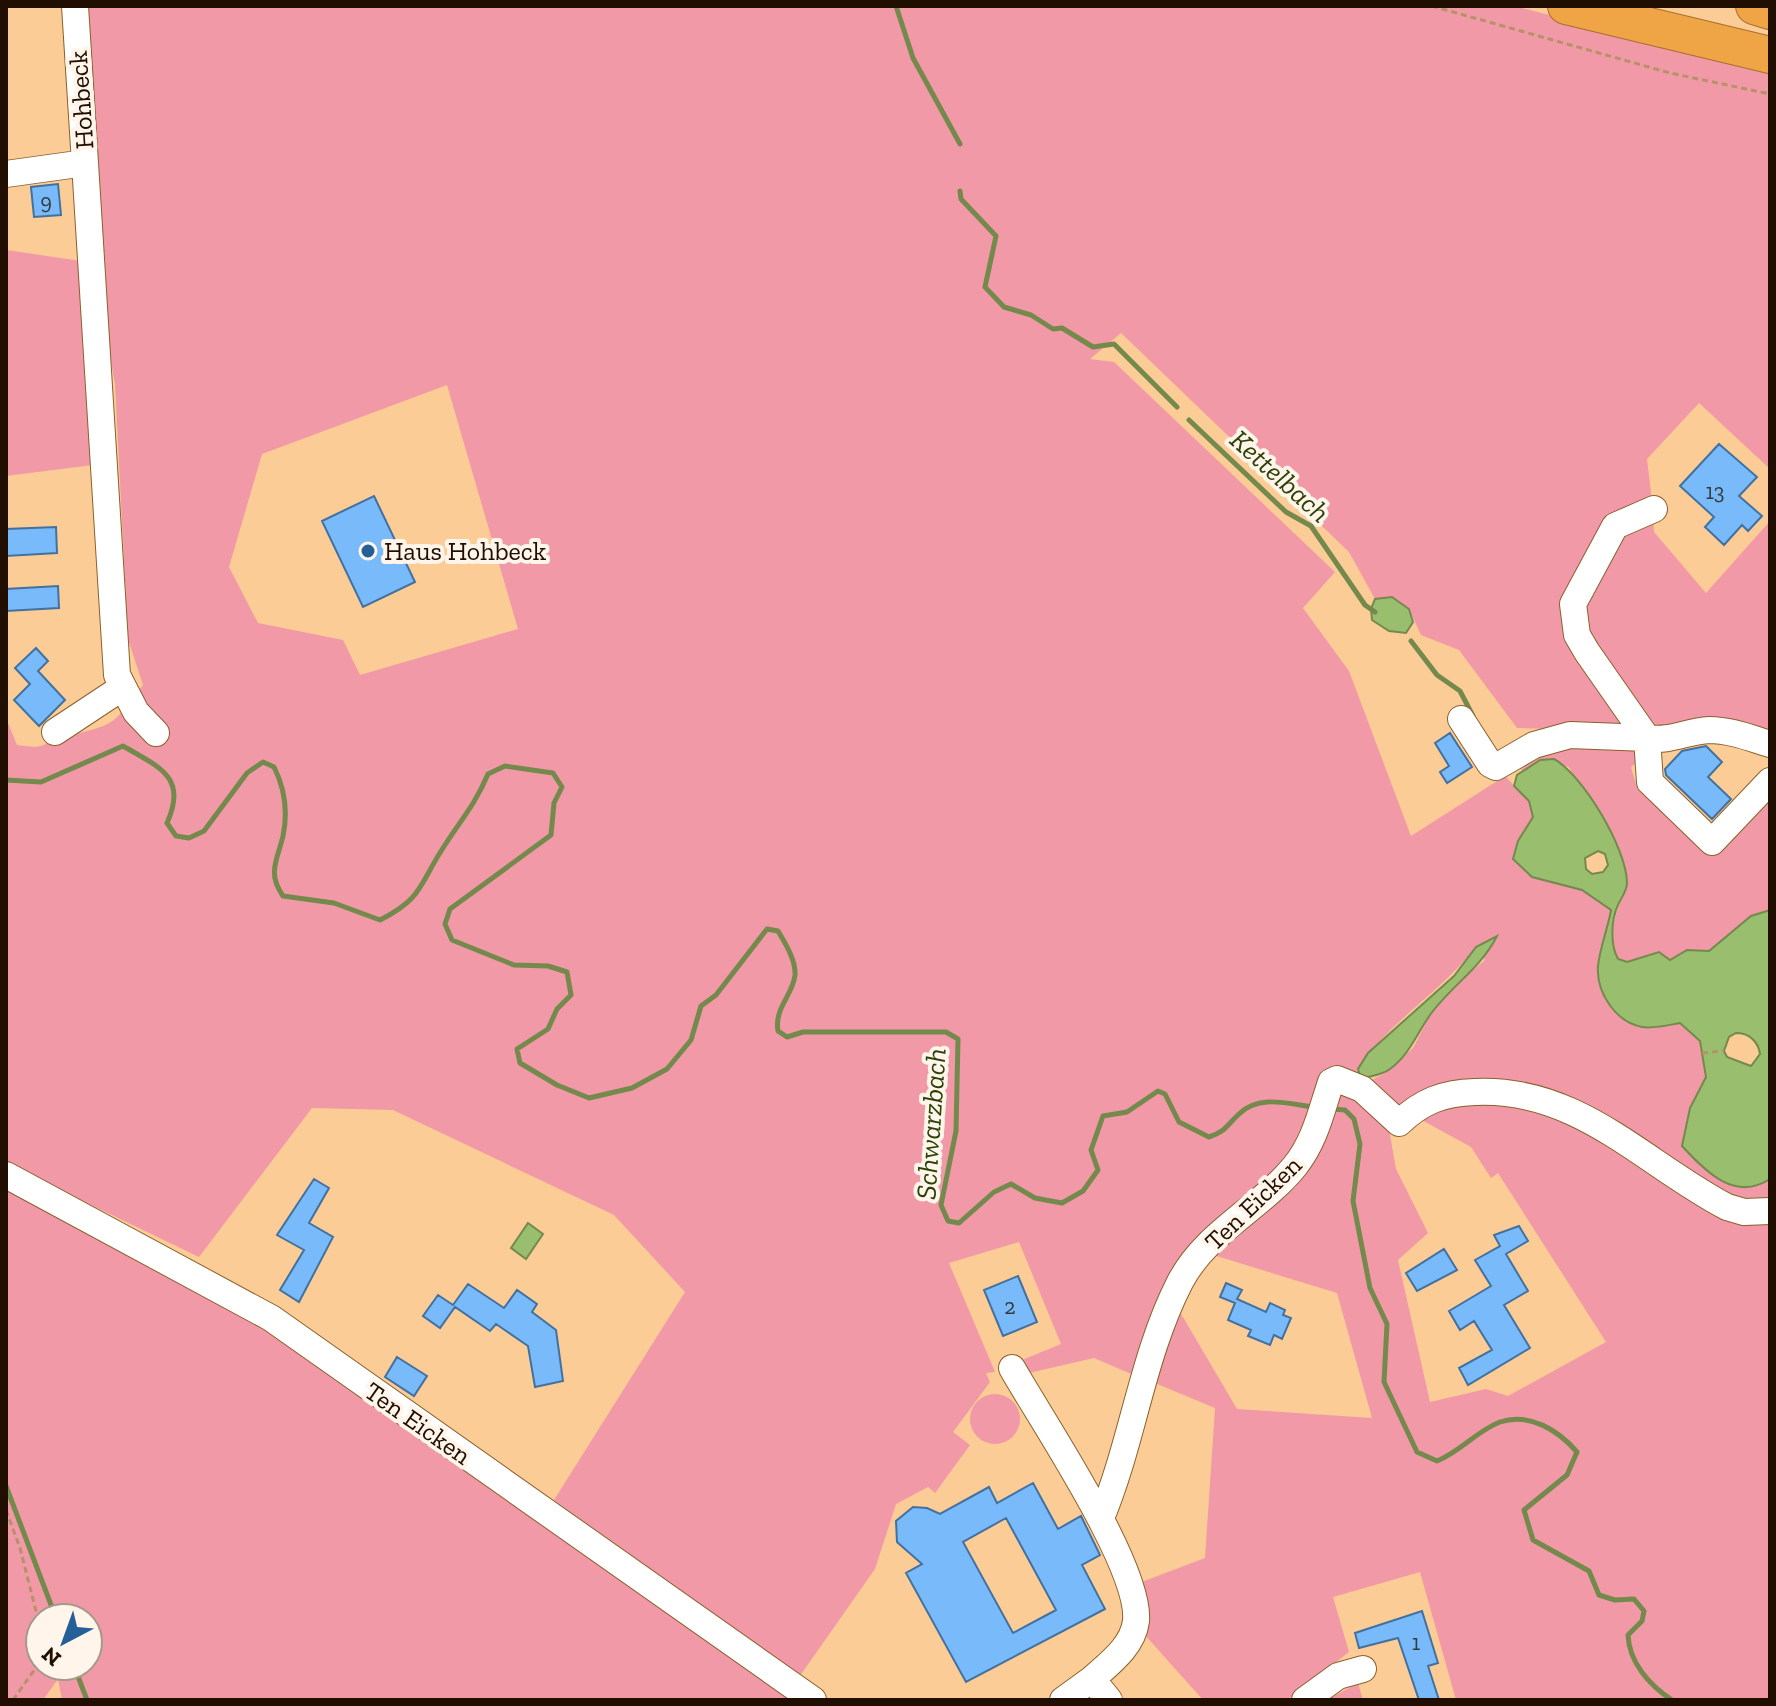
<svg xmlns="http://www.w3.org/2000/svg" width="1776" height="1706" font-family="'Zilla Slab',serif">
	<style>
		.green { fill: #f199a7; fill-rule: evenodd }
		.water { fill: #98be6e; stroke: #748a4d; stroke-width: 2; fill-rule: evenodd }
		.lines { fill: none; stroke-linecap: round; stroke-linejoin: round }
		.stream { stroke: #748a4d; stroke-width: 5 }
		.building { fill: #79bafa; stroke: #43719f; stroke-width: 2; fill-rule: evenodd }
		.minor-casing { stroke: #8a602b; stroke-width: 28 }
		.highway-casing { stroke: #a7702d; stroke-width: 38 }
		.path { stroke: #b79167; stroke-width: 3; stroke-dasharray: 6 4; stroke-linecap: butt }
		.minor { stroke: #fff; stroke-width: 26 }
		.highway { stroke: #efa545; stroke-width: 36 }
		.poi-dot { fill: #246097; stroke: #fff5ea; stroke-width: 3 }
		.labels { text-anchor: middle; dominant-baseline: central; stroke-width: 8; stroke-linejoin: round; paint-order: stroke }
		.number-label { font-size: 22px; fill: #363a3e }
		.street-label { font-size: 26px; fill: #200f00; stroke: #fff5ea }
		.poi-label { font-size: 26px; fill: #200f00; stroke: #fff5ea; text-anchor: start }
		.water-label { font-size: 28px; font-style: italic; fill: #2b4207; stroke: #fff5ea }
	</style>
	<rect width="100%" height="100%" fill="#fccc96"/>
	<path class="green" d="M86,6h1428l256,65v398l-71,-66 -52,56 5,42 -80,92 63,138 -118,-3 -58,-78 -38,-15 -12,-26 -17,-12 -17,2 -26,-47 -228,-219 -31,26 24,3 221,210 -32,36 46,63 62,165 94,-60 24,25 4,16 -15,24 14,36 50,13 30,21 -14,55 2,17 44,44 36,-4 20,18 6,36 -16,31 67,79 13,-8v23l-5,2 -48,-12 -125,-86 -37,-12 -140,2 -20,11 -27,-25 19,-10 26,-24 16,-31 27,-33 29,-24 -9,-13c-35,45 -86,74 -118,121l31,61 7,40 32,64 -30,27 32,142 56,-13 22,7 98,-54 -108,-169 -7,5 -20,-31 -53,-29 61,-22 71,16 220,110v478h-314l-36,-128 -87,25 16,55 -62,48h-84l-59,-66 -5,-51 66,-25 10,-150 -65,-27 27,-74 60,102 135,9 -35,-125 -127,-39 87,-68 -12,1 -65,36 -84,153 -42,-18 -74,17 -5,-12 46,-19 -42,-102 -70,21 46,109 -9,1 4,9 -37,50 17,13 -35,48 -7,-6 -32,17 -21,65 -78,111 -243,-180 131,-208 -71,-77 -221,-105 -81,-2 -113,149 -193,-93v-446l11,27c33,5 22,-2 47,-8 53,-14 45,-8 79,-52l-15,-46 -13,-255 -9,-50zM447,385l71,244 -158,46 -17,-35 -85,-17 -29,-56 33,-113z
		M6,250l75,11 12,204 -87,11z
		M1653,519l1,13 52,61 64,-72v214l-101,-5 -23,-6 -64,-102 6,-35 24,-51z
		M1640,742l5,14 -14,11 6,21 71,64 62,-64v122l-19,6 -42,35 -22,-1 -17,10 -11,-8 -32,10 -9,-3c-12,-23 -1,-51 9,-72l-58,-120 -29,-7 -18,11 -5,-10 18,-12z
		M6,1184l296,163 497,353h-737l-4,-21 -15,21h-37zM40,1618h48v48h-48z
		M970 1419a25 25 0 1 1 50 0a25 25 0 1 1-50 0Z
		M1358,1683l5,17h-36l2,-1z"/>
	<path class="water" d="M1392,597l17,12 4,13 -7,11 -17,-2 -17,-11 -1,-11 4,-10z
		M1554,759c29,16 73,90 73,124 0,8 -6,15 -9,22 -7,15 -8,40 0,54l9,3 32,-10 11,8 17,-10 22,1 42,-35 19,-6v269c-35,23 -64,-7 -88,-33l8,-38 16,-31 -6,-36 -20,-18c-11,2 -27,6 -38,4 -26,-5 -46,-34 -44,-61 2,-19 10,-38 13,-56l-29,-20 -50,-13 -19,-18 5,-18 15,-24 -4,-16 -15,-15 3,-11 23,-15zM1598,851l7,3 3,11 -5,7 -11,2 -6,-5 -1,-11zM1736,1033c13,0 22,8 24,21l-9,12 -24,-9 -3,-6 5,-14z
		M1497,936c-16,32 -46,50 -67,79 -14,20 -20,39 -40,54 -7,6 -20,7 -29,10l-3,-10 10,-16 86,-77 22,-29z
		M528,1223l15,11 -17,25 -15,-11z"/>
	<g class="lines">
		<path class="stream" d="M896,6l17,52 47,86
			M960,191l1,8 35,37 -11,51 19,20 27,8 22,14 9,-1 31,19 21,-3 63,63
			M1189,420l97,92 25,14 54,79 10,7
			M1411,641l26,34 23,16 13,25
			M6,780l35,2 82,-36c36,21 65,31 44,77l9,13 13,2 15,-7 43,-58 16,-11 11,5c11,22 14,45 9,69 -6,25 -16,37 0,60l51,7 46,17c43,-22 39,-35 63,-72 17,-27 32,-43 45,-74l17,-8 48,7 9,14 -8,16 -3,32 -101,74 -5,15 7,16 62,25 34,1 19,6 4,23 -14,14 -9,20 -31,20 3,14 37,22 32,13 43,-10 35,-19 24,-29 10,-34 15,-11 51,-66 11,2c7,12 18,29 17,44 -2,20 -21,33 -17,56l9,6 16,-5h143l12,7 -2,92 -15,74 7,16 11,2 35,-31 17,-8 24,14 27,5 21,-12 15,-21 -7,-20 12,-34 24,-4 31,-21 7,3 14,28 30,15c16,-5 18,-12 30,-23 20,-20 50,-10 75,-7
			M1332,1109l13,1 9,9 6,25 -7,57 17,87 17,36 -3,58 33,70 20,9c23,-9 41,-31 63,-39 30,-10 59,9 77,30l-10,23 -43,35 9,30 56,31 10,24 16,5 19,-1 10,12 -2,10 -14,14c1,27 21,50 44,65
			M6,1486l50,132
			M74,1666l13,34"/>
	</g>
	<path class="building" d="M58,184l3,31 -27,2 -3,-30z
		M1719,444l38,33 -18,19 23,20 -14,15 -6,-6 -18,20 -19,-18 9,-10 -34,-31z
		M374,496l41,86 -52,25 -41,-86z
		M56,527l1,26 -51,3v-27z
		M58,586l1,22 -53,3v-22z
		M36,648l12,13 -10,10 27,29 -26,26 -25,-26 16,-16 -15,-16z
		M1450,733l22,34 -25,16 -7,-11 9,-6 -14,-23z
		M1706,746l16,16 -14,15 23,22 -19,20 -46,-44 -1,-6 17,-18z
		M314,1179l15,9 -20,35 24,14 -34,65 -19,-12 24,-40 -27,-15z
		M1519,1226l9,15 -22,13 22,37 -24,14 26,43 -62,37 -9,-17 33,-18 -18,-29 -14,9 -11,-19 42,-25 -16,-26 25,-14 -6,-11z
		M1444,1249l13,21 -40,21 -11,-18z
		M1018,1276l19,46 -34,14 -19,-46z
		M1226,1283l16,7 -5,9 29,13 4,-9 15,7 -2,5 8,3 -9,21 -8,-4 -4,10 -22,-9 3,-6 -23,-10 7,-17 -15,-6z
		M468,1284l36,24 13,-18 20,14 -5,8 24,18 7,51 -28,6 -7,-41 -32,-22 -6,7 -35,-24 -15,21 -17,-12 15,-21 15,10z
		M397,1357l30,19 -13,20 -29,-19z
		M1033,1483l25,46 23,-13 19,39 -18,10 23,44 -139,73 -60,-109 16,-9 -25,-22 -1,-21 17,-14 14,1 13,6 49,-27 8,16zM1006,1518l50,92 -43,23 -50,-91z
		M1422,1611l16,52 -10,3 11,34h-20l-21,-62 -39,10 -4,-15z"/>
	<g class="lines">
		<g class="minor-casing">
			<path id="minor" d="M85,163l32,512 19,37 20,21
				M6,174l79,-11 -10,-157
				M1654,509l-39,17 -42,78 4,31 10,17 60,86c23,4 40,-7 62,-8 21,0 41,8 61,14
				M1461,719l29,45 6,3 38,-22 36,-10 77,3 3,44 62,60 58,-61
				M55,732l68,-45
				M6,1175l265,143 542,382
				M1012,1368c30,53 129,199 124,253 -3,25 -26,42 -44,58
				M1101,1518c32,-77 41,-162 79,-236 26,-50 81,-74 115,-116 20,-25 26,-54 36,-84l6,-3 25,10 37,34c23,-22 44,-30 76,-31 103,-5 168,71 252,115l17,5 26,-1
				M1063,1700l29,-21 17,21
				M1305,1700l33,-24 25,-7"/>
		</g>
		<g class="highway-casing">
			<path id="highway" d="M1566,6l204,49
				M1754,6l16,5"/>
		</g>
		<path class="path" d="M1432,6l238,67 100,21
			M1702,1053l22,-2
			M6,1510l14,38 20,79
			M13,1700l27,-38"/>
		<use href="#minor" class="minor"/>
		<use href="#highway" class="highway"/>
	</g>
	<circle class="poi-dot" cx="368" cy="551" r="8"/>
	<g class="labels">
		<g class="number-label">
			<text x="46" y="201">9</text>
			<text x="1715" y="491">13</text>
			<text x="1010" y="1306">2</text>
			<text x="1416" y="1642">1</text>
		</g>
		<g class="street-label">
			<text transform="translate(81 100) rotate(-94)">Hohbeck</text>
			<text transform="translate(1253 1203) rotate(-44)">Ten Eicken</text>
			<text transform="translate(418 1423) rotate(35)">Ten Eicken</text>
		</g>
		<g class="poi-label">
			<text x="384" y="551">Haus Hohbeck</text>
		</g>
		<g class="water-label">
			<text transform="translate(1280 476) rotate(42)">Kettelbach</text>
			<text transform="translate(931 1124) rotate(-86)">Schwarzbach</text>
		</g>
	</g>
	<rect width="1776" height="1706" fill="none" stroke="#200f00" stroke-width="16"/>
	<g transform="translate(64 1642) rotate(221)"><circle r="38" fill="#fff5ea" stroke="#a6998c" stroke-width="2"/>
	<path d="M0-6L14 30L0 20L-14 30Z" fill="#246097"/>
	<text y="-12" font-size="22" font-weight="bold" text-anchor="middle" fill="#200f00">N</text>
	</g>
</svg>
